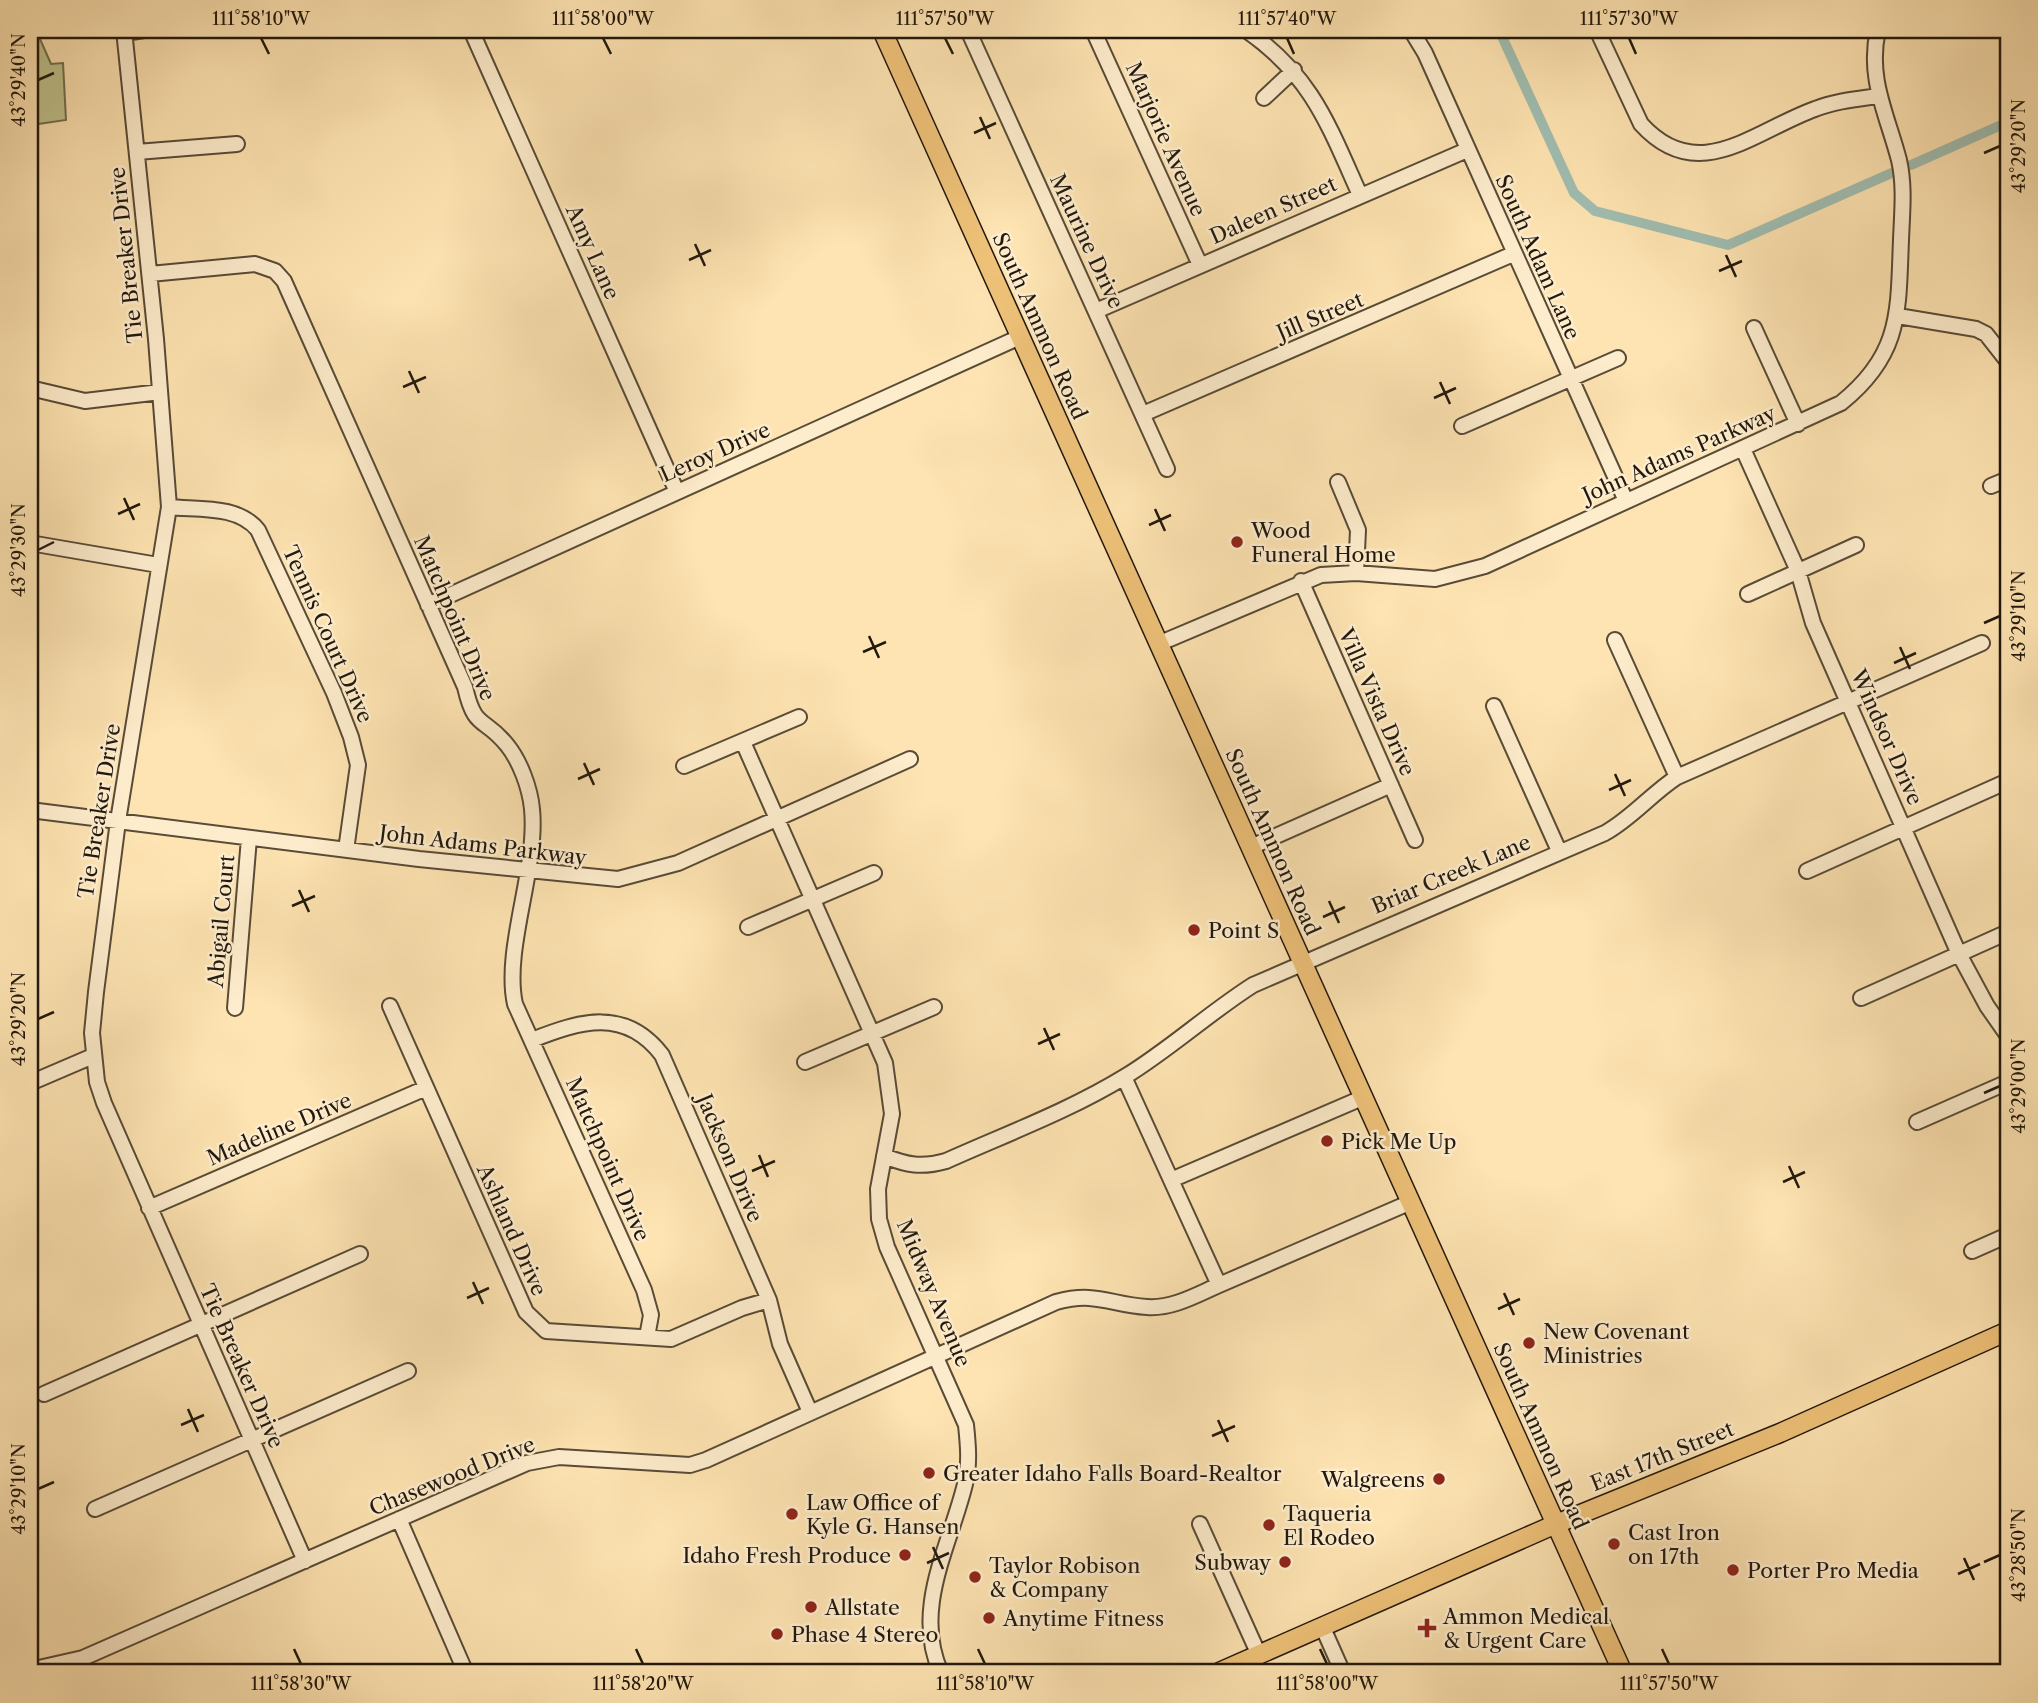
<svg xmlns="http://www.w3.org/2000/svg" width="2038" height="1703" font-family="'Libre Caslon Text',serif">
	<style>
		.green { fill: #bfc48d; stroke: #706e4e; stroke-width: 2 }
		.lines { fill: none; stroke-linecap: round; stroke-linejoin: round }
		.canal { stroke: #a0beb1; stroke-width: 10 }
		.minor-casing { stroke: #584b37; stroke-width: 18 }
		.major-casing { stroke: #21180e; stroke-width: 21 }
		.minor { stroke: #feedcd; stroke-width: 14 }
		.major { stroke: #efc279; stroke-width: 18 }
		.ticks { fill: none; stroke: #21180e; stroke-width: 2.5 }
		.poi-dot { fill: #8f2418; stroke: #feedcd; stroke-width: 2.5 }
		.labels { text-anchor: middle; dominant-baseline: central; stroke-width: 5; stroke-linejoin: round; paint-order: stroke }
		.street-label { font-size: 21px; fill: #21180e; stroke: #feedcd }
		.poi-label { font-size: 21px; fill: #21180e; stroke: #feedcd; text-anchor: start }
		.neatline { fill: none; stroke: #21180e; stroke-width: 2.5 }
		.ticks-label { font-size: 18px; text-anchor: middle; fill: #21180e }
	</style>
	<rect width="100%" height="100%" fill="#fee4b2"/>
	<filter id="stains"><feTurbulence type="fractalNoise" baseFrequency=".00286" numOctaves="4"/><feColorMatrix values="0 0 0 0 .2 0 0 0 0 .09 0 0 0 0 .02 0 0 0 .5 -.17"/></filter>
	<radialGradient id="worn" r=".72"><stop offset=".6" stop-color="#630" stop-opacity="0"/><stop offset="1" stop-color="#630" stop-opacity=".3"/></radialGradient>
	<path class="green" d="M36,30l15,34 12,-1 3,57 -35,5 -1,-92z"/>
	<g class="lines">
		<path class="canal" d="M1499,30l75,163 21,18 133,34 166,-73
			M1911,165l97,-43"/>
		<g class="minor-casing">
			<path id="minor" d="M124,30l32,309 13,168 -51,314 -22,171 -4,41 5,49 7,21 201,458
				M471,30l206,462
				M968,30l199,439
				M1093,30l107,235
				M1246,30c66,46 82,94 114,165
				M1411,30l14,23 201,448
				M1597,30l44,94c57,63 113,7 174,-15 20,-8 42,-10 63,-13
				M125,33l19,-3
				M1264,98l30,-28
				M137,152l100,-8
				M150,274l105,-10 20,7 9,10 181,406c10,44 19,29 42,58 13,16 23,43 25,64 6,60 -29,140 -17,195l129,286 7,25 -4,22
				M1096,311l371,-161
				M1898,316l78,13 10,5 22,28
				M1754,328l44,96
				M30,337v28
				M30,388l55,13 75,-9
				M1143,414l370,-160
				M1462,426l156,-68
				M1743,449l55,122 15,52 146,331 28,52 21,30
				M1338,482l20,48 -2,43
				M1991,486l17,-7
				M169,507c30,3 69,-2 89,23l76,163 17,44 7,28 -12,85
				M30,543l128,22
				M1301,581l114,259
				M1748,594l108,-49
				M428,605l592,-268
				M1615,640l62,137
				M1158,644l163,-69 35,-2 79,6 50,-13 356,-163c61,-49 57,-92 60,-163 1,-27 4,-54 -2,-80 -12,-46 -32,-82 -21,-130
				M1494,706l65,145
				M743,742l142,321 7,51 -14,75 1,30 8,28 79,178c2,19 4,39 -1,59 -15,62 -53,125 -24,189
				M684,766l115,-49
				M30,810l389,49 199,20 60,-16 232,-104
				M1251,847l140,-62
				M1807,871l201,-90
				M748,927l126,-54
				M1861,998l147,-66
				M390,1006l136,306 20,19 125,8 71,-31 27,-8
				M235,1008l14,-170
				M532,1040c48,-19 93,-33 130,15l107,245 11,44 30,68
				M805,1062l129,-55
				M1124,1077l47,103 191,-82
				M30,1083l63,-27
				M1917,1122l91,-40
				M884,1156c23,9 37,12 62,5 60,-27 123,-50 180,-85 44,-27 83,-63 127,-91l352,-152c27,-15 46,-39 72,-56l305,-134
				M149,1208l277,-120
				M1972,1251l36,-16
				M1219,1285l192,-83
				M44,1394l316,-140
				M95,1509l313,-138
				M399,1519l67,154
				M1200,1524l59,131
				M1323,1628l20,45
				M30,1670l53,-12 444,-195 32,-6 131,8 16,-5 350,-158c41,-11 54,3 91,5 25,2 49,-12 72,-22l-48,-105"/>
		</g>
		<g class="major-casing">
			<path id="major" d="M882,30l741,1643
				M1217,1673l339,-149 224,-91 228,-102"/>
		</g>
		<use href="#minor" class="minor"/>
		<use href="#major" class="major"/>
	</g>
	<path class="ticks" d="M261,38l8,16M603,38l8,16M945,38l8,16M1287,38l7,16M1629,38l7,16M38,80l16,-7M980,117l10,22M974,133l22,-10M1984,153l16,-7M695,244l10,22M1726,255l10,22M689,260l22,-10M1719,271l23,-10M409,371l10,22M1440,382l10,22M403,387l23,-10M1434,398l22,-10M124,498l10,22M1155,509l10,22M118,514l22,-10M1149,525l22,-10M38,550l16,-8M1984,623l16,-7M869,636l10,22M1900,647l10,22M863,652l23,-10M1894,663l22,-10M584,763l10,22M1615,774l10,22M578,779l22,-10M1609,790l22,-10M299,890l10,22M1329,901l10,22M292,906l23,-10M1323,917l22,-10M38,1019l16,-7M1044,1028l10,22M1038,1044l22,-10M1984,1093l16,-7M759,1155l9,22M1789,1166l10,22M752,1171l23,-10M1783,1182l22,-10M473,1282l10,22M1504,1293l10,22M467,1298l22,-10M1498,1309l22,-10M188,1409l10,23M1218,1420l10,22M181,1425l23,-10M1212,1436l23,-10M38,1489l16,-7M933,1547l10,22M1964,1558l10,22M1984,1562l16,-7M927,1563l22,-10M1958,1574l22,-10M294,1649l7,15M636,1649l7,15M978,1649l7,15M1320,1649l7,15M1662,1649l7,15"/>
	<g class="poi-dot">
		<circle cx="1237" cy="542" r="7"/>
		<circle cx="1194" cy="930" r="7"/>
		<circle cx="1327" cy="1141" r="7"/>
		<circle cx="1529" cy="1343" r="7"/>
		<circle cx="929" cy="1473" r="7"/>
		<circle cx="1439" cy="1479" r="7"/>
		<circle cx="792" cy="1514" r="7"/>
		<circle cx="1269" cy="1525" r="7"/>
		<circle cx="1614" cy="1544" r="7"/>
		<circle cx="905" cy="1555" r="7"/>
		<circle cx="1285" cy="1562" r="7"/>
		<circle cx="1733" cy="1570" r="7"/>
		<circle cx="975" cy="1577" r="7"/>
		<circle cx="811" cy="1607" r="7"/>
		<circle cx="989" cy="1618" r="7"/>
		<path d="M1423.5 1617.5h7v7h7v7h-7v7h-7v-7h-7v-7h7z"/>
		<circle cx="777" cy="1634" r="7"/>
	</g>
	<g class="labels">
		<g class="street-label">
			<text transform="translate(1166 139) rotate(66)">Marjorie Avenue</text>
			<text transform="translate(1273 210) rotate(-24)">Daleen Street</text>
			<text transform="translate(1087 241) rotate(65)">Maurine Drive</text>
			<text transform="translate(593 252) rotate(66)">Amy Lane</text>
			<text transform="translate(126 255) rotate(-96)">Tie Breaker Drive</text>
			<text transform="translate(1538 257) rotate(66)">South Adam Lane</text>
			<text transform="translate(1320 316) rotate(-23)">Jill Street</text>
			<text transform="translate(1040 326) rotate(66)">South Ammon Road</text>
			<text transform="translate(715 452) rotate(-24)">Leroy Drive</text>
			<text transform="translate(1679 454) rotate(-24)">John Adams Parkway</text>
			<text transform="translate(455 618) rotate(67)">Matchpoint Drive</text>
			<text transform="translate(328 634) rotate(66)">Tennis Court Drive</text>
			<text transform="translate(1377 702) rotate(66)">Villa Vista Drive</text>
			<text transform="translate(1887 737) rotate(66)">Windsor Drive</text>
			<text transform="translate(99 811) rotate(-81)">Tie Breaker Drive</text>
			<text transform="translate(1273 842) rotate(66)">South Ammon Road</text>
			<text transform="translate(483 845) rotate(7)">John Adams Parkway</text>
			<text transform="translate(1451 874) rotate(-23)">Briar Creek Lane</text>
			<text transform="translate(221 921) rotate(-85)">Abigail Court</text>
			<text transform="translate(279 1129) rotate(-23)">Madeline Drive</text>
			<text transform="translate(730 1158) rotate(67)">Jackson Drive</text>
			<text transform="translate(608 1159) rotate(66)">Matchpoint Drive</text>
			<text transform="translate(512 1230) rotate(66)">Ashland Drive</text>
			<text transform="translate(934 1293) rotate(67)">Midway Avenue</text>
			<text transform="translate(242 1366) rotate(66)">Tie Breaker Drive</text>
			<text transform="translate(1541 1436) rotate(66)">South Ammon Road</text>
			<text transform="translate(1662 1456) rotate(-22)">East 17th Street</text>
			<text transform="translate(452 1476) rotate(-22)">Chasewood Drive</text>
		</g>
		<g class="poi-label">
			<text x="1251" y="530">Wood<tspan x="1251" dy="24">Funeral Home</tspan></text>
			<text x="1208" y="930">Point S</text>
			<text x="1341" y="1141">Pick Me Up</text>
			<text x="1543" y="1331">New Covenant<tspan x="1543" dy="24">Ministries</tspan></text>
			<text x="943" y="1473">Greater Idaho Falls Board-Realtor</text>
			<text x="1425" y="1479" text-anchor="end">Walgreens</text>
			<text x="806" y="1502">Law Office of<tspan x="806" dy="24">Kyle G. Hansen</tspan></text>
			<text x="1283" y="1513">Taqueria<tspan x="1283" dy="24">El Rodeo</tspan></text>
			<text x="1628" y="1532">Cast Iron<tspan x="1628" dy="24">on 17th</tspan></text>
			<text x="891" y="1555" text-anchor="end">Idaho Fresh Produce</text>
			<text x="1271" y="1562" text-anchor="end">Subway</text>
			<text x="989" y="1565">Taylor Robison<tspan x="989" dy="24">&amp; Company</tspan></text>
			<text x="1747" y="1570">Porter Pro Media</text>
			<text x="825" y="1607">Allstate</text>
			<text x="1443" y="1616">Ammon Medical<tspan x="1443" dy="24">&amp; Urgent Care</tspan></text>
			<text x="1003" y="1618">Anytime Fitness</text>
			<text x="791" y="1634">Phase 4 Stereo</text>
		</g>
	</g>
	<rect width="2038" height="1703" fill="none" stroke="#fee4b2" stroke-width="77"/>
	<rect x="38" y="38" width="1962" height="1626" class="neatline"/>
	<g class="ticks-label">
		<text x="261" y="25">111°58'10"W</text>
		<text x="603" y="25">111°58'00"W</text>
		<text x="945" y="25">111°57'50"W</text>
		<text x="1287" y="25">111°57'40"W</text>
		<text x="1629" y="25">111°57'30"W</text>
		<text transform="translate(19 80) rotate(-90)" y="6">43°29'40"N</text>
		<text transform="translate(2019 146) rotate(-90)" y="6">43°29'20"N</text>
		<text transform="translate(19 550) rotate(-90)" y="6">43°29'30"N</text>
		<text transform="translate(2019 616) rotate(-90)" y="6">43°29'10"N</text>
		<text transform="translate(19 1019) rotate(-90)" y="6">43°29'20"N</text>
		<text transform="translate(2019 1086) rotate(-90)" y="6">43°29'00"N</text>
		<text transform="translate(19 1489) rotate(-90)" y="6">43°29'10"N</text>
		<text transform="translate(2019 1555) rotate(-90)" y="6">43°28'50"N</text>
		<text x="301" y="1690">111°58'30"W</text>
		<text x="643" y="1690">111°58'20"W</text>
		<text x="985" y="1690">111°58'10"W</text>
		<text x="1327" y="1690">111°58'00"W</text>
		<text x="1669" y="1690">111°57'50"W</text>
	</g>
	<rect width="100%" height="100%" filter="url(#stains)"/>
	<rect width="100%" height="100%" fill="url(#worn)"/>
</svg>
